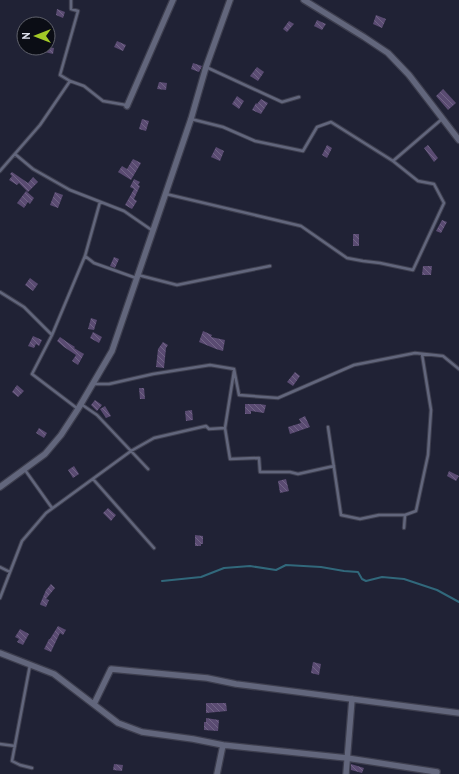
<svg xmlns="http://www.w3.org/2000/svg" width="459" height="774" font-family="'PT Sans',sans-serif">
	<style>
		.lines { fill: none; stroke-linecap: round; stroke-linejoin: round }
		.stream { stroke: #31687b; stroke-width: 2 }
		.building { fill: url(#building-back-hatch) }
		.service-casing { stroke: #3d3e4e; stroke-width: 4.5 }
		.minor-casing { stroke: #3d3e4e; stroke-width: 8 }
		.service { stroke: #62667c; stroke-width: 2.5 }
		.minor { stroke: #62667c; stroke-width: 5.5 }
	</style>
	<defs>
		<pattern id="building-back-hatch" width="6" height="6" patternUnits="userSpaceOnUse"><rect width="6" height="6" fill="#5a4b72"/><path d="M-1 5l2 2M0 0l6 6M5-1l2 2" fill="none" stroke="#716586"/></pattern>
	</defs>
	<rect width="100%" height="100%" fill="#202235"/>
	<g class="lines">
		<path class="stream" d="M162,581l39,-4 23,-9 26,-2 26,4 10,-5 35,2 23,4 14,1 4,7 4,2 16,-4 22,2 33,11 22,12"/>
	</g>
	<path class="building" d="M57,9l8,3 -2,6 -7,-3z
		M376,15l10,4 -4,9 -9,-4z
		M317,20l9,4 -4,6 -8,-4z
		M289,21l5,3 -7,8 -4,-3z
		M117,41l9,4 -3,6 -9,-4z
		M48,47l6,1 -1,6 -16,-4v-2h11z
		M193,63l9,3 -3,6 -8,-3z
		M257,67l7,5 -6,9 -8,-5z
		M159,82l8,1 -1,7 -9,-1z
		M443,89l13,14 -8,7 -12,-14z
		M237,96l7,5 -5,8 -7,-5z
		M261,99l7,4 -7,11 -9,-4 4,-7 1,1z
		M142,119l7,2 -3,10 -7,-2z
		M327,145l5,3 -5,10 -5,-3z
		M428,145l10,13 -4,4 -10,-14z
		M216,147l8,4 -4,10 -9,-4z
		M133,159l8,4 -10,17 -13,-8 4,-6 5,3z
		M12,172l16,11 5,-6 5,5 -10,10 -9,-9 -2,2 -8,-5 3,-4 -2,-2z
		M134,179l6,3 -2,3 2,1 -6,13 3,2 -5,8 -7,-4 9,-16 -4,-2z
		M26,191l8,7 -4,6 -2,-2 -4,6 -7,-5z
		M55,192l8,3 -5,13 -8,-3z
		M442,220l5,2 -6,11 -5,-2z
		M353,234h6v12h-6z
		M114,257l5,2 -4,9 -5,-2z
		M423,266h9l-1,9h-9z
		M30,278l8,6 -5,7 -8,-6z
		M91,318l6,2 -3,10 -6,-1z
		M203,331l9,4 -1,2 14,3 -2,11 -7,-2 -17,-7z
		M93,332l9,5 -3,6 -9,-5z
		M33,336l9,4 -3,6 -3,-2 -2,4 -6,-2z
		M60,337l7,5 8,5 -1,1 10,6 -6,11 -6,-4 4,-6 -12,-8 -7,-6z
		M163,342l5,3 -2,3 -2,20 -8,-1 2,-18z
		M295,372l5,4 -7,10 -6,-4z
		M17,385l7,6 -6,6 -6,-5z
		M139,388h5l1,11h-5z
		M95,400l7,5 -5,6 -6,-6z
		M245,404h14l7,1 -2,8 -13,-2v3h-6z
		M105,406l6,10 -5,2 -6,-9z
		M192,410l1,10 -7,1 -1,-10z
		M305,416l5,11 -20,7 -2,-7 13,-4 -2,-4z
		M39,428l8,5 -3,5 -8,-5z
		M74,466l5,8 -6,4 -5,-8z
		M449,471l10,5 -3,5 -9,-5z
		M286,479l3,12 -9,2 -2,-12z
		M108,508l8,7 -5,6 -8,-8z
		M195,535l8,1v8h-2v2h-6z
		M51,584l4,4 -9,11 3,1 -3,7 -5,-2 -1,-1 6,-14z
		M58,626l8,4 -3,5 -3,-2 -9,19 -7,-3 5,-10h1z
		M20,629l9,5 -6,11 -6,-3 2,-3 -4,-2z
		M313,662l8,2 -2,11 -8,-2z
		M206,703h20l1,8 -21,2z
		M206,718l13,2 -1,11 -14,-1v-8h2z
		M114,764l9,1 -1,6 -9,-1z
		M351,764l13,4 -2,5 -11,-3z"/>
	<g class="lines">
		<g class="service-casing">
			<path id="service" d="M206,67l76,35 17,-5
				M70,81l14,5 19,15 23,4
				M191,119l32,8 32,14 48,10 14,-24 14,-5 62,39 49,-42
				M15,154l18,15 37,21 54,21 29,20
				M0,171l40,-46 30,-44 -10,-6 18,-64 -7,-2v-9
				M166,194l135,32 46,32 16,3 17,2 33,7 31,-67 -10,-19 -16,-3 -25,-20
				M85,256l9,7 42,15
				M138,275l39,10 93,-19
				M0,292l24,15 28,28 -20,39 46,35
				M52,335l33,-79 15,-54
				M234,371l-9,57 5,31 29,-1 1,14h30l8,2 36,-8
				M94,384h15l44,-10 57,-9 24,4 5,26 39,3 76,-33 61,-12 28,3 16,13
				M81,404l16,11 51,54
				M328,427l13,88 19,4 19,-4h26
				M25,470l27,38
				M93,479l61,69
				M404,528l1,-13 11,-4 12,-56 3,-45 -9,-56
				M0,567l10,5
				M0,598l22,-57 24,-28 85,-62 23,-13 52,-12 3,3 16,-1
				M30,665l-18,96 8,4 12,3
				M0,744l15,2"/>
		</g>
		<g class="minor-casing">
			<path id="minor" d="M304,0l60,37 24,16 21,22 50,65
				M127,106l46,-106
				M0,487l45,-33 16,-19 17,-26 34,-58 79,-232 15,-52 24,-67
				M0,653l54,21 64,49 24,9 51,7 30,6 124,13 90,14
				M94,704l17,-35 96,9 29,6 223,29
				M217,774l6,-29
				M346,774l6,-75"/>
		</g>
		<use href="#service" class="service"/>
		<use href="#minor" class="minor"/>
	</g>
	<g transform="translate(36 36) rotate(270)"><circle r="19" fill="#0b0d15" stroke="#5f616b"/>
	<path d="M0-3L7 15L0 10L-7 15Z" fill="#a3c927"/>
	<text y="-6" font-size="11" font-weight="bold" text-anchor="middle" fill="#dee0ed">N</text>
	</g>
</svg>
